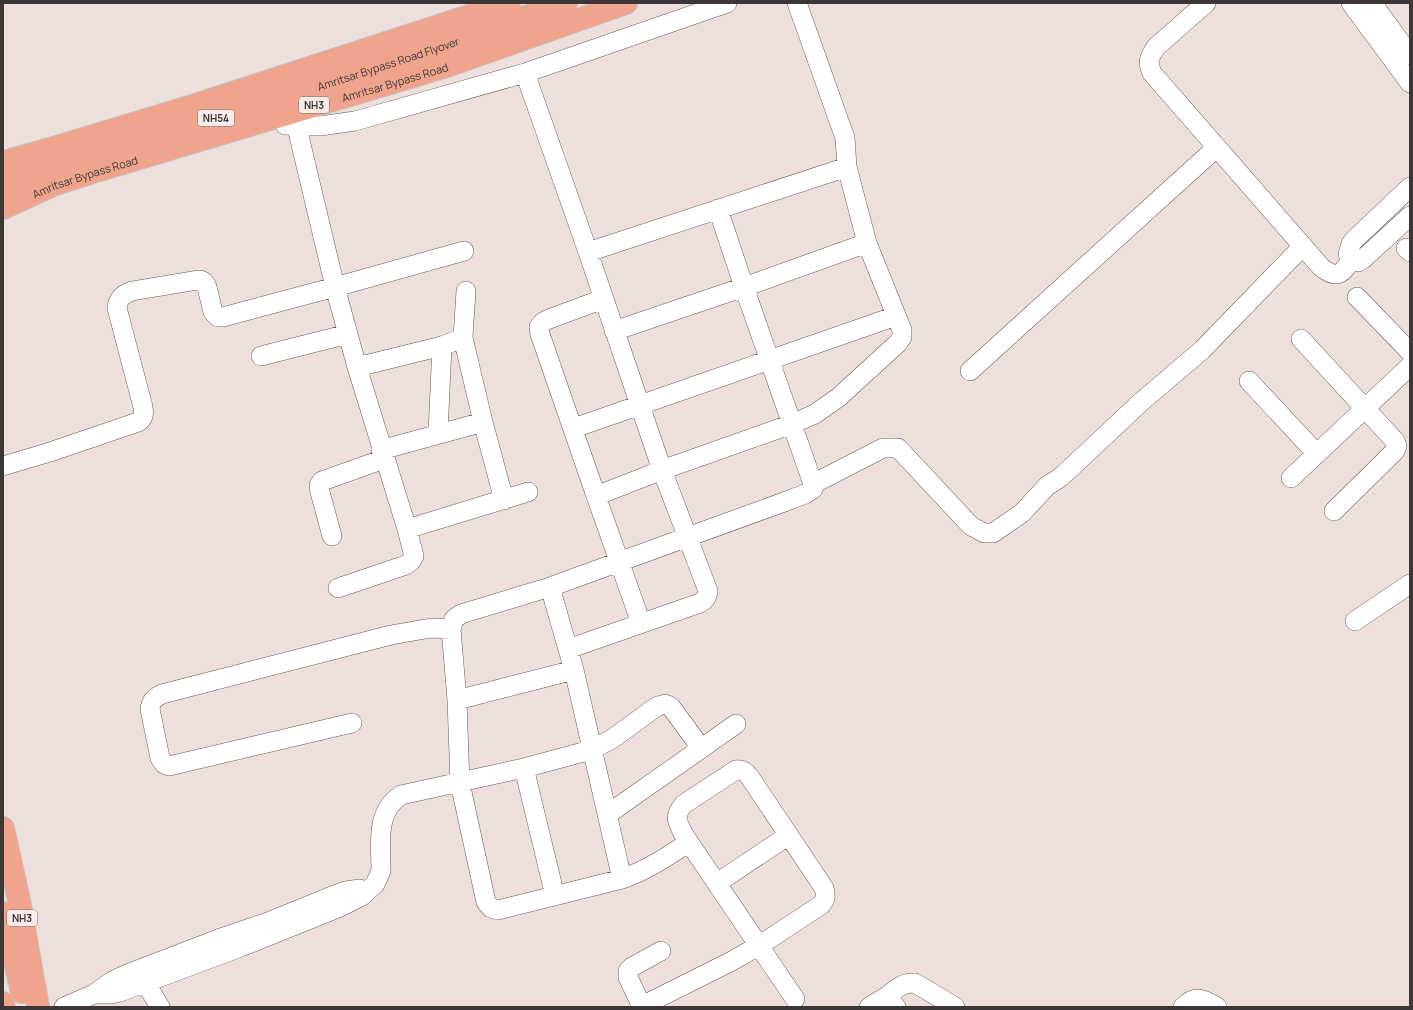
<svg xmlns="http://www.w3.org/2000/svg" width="1413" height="1010" font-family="Manrope,sans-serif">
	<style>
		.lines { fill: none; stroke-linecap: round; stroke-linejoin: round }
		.minor-casing { stroke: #655a57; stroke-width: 20 }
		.highway-casing { stroke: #c4c3c3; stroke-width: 24 }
		.minor { stroke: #fff; stroke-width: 19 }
		.highway { stroke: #f0a48d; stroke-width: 22 }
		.labels { text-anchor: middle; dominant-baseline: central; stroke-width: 4; stroke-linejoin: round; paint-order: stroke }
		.shield { fill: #faede9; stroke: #756e6c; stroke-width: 1 }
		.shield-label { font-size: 10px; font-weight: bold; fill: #3c3736 }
		.street-label { font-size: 11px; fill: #3c3736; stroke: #faede9 }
	</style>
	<rect width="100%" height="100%" fill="#ede0dc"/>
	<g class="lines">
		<g class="minor-casing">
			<path id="minor" d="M1206,3l-50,44c-7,10 -9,15 -4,26l169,194c16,13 21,7 31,-8
				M1351,3l59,80
				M1372,3l38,52
				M525,73l63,179 74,218 46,121c-1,7 -3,9 -8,12l-132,46
				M293,111l42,176 22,80 50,162 7,27 -3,5 -5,4 -68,23
				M285,125l35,1 35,-5 170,-48 202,-70
				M1410,187l-56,53 -3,4 -3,10 4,5 6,3 5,-3 47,-43
				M1406,248l4,4
				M588,252l259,-85
				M466,291l-3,47 20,84 21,78
				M1357,297l53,55
				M603,299l-54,20 -6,3 -4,5 1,7 56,162 66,-26 130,-46 23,-10 24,-17 59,-54 4,-6v-7l-35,-87 -20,-76 -2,-29 -48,-135
				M614,331l130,-44 123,-44
				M1301,339l94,102 2,5 -2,5 -61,60
				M261,356l87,-22
				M357,367l85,-21 21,-8
				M970,371l246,-223
				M1249,381l68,73
				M574,428l322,-112
				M438,433l4,-87
				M381,450l102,-28
				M3,466l47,-14 88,-30c6,-4 6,-8 5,-15l-26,-99c1,-10 6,-14 15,-17l66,-11c5,0 7,2 9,7l6,25 5,5h5l112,-30 129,-36
				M1291,478l119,-112
				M813,484l70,-36h15l73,78 13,7h9l29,-20 25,-27 14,-9 80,-75 61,-52 101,-104
				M596,496l45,127
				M407,529l121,-37
				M332,536l-12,-44 -1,-7 3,-4 62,-22
				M550,587l234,-85 21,-8 8,-5v-5l-69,-197 -26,-78
				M1355,621l55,-37
				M457,700l117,-30
				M352,723l-183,43 -5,-2 -4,-6 -10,-49c1,-8 4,-11 12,-15l229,-59 40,-7 20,1
				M524,768l31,128
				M608,814l128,-90
				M622,879l-48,-209 -24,-83 -89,27 -7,5 -3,10 6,71 3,83 26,119 5,6 7,2 124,-31c25,-9 45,-22 67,-37
				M717,883l72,-48
				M145,982l15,25
				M94,994h17l9,-2 121,-45 97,-39 24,-12 13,-12 6,-13c0,-27 -6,-59 20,-76l123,-27 67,-18 21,-11 44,-32c7,-3 9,-4 15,0l30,41
				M887,996c9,-7 16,-14 28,-13l40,24
				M64,1007l30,-13 18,-13 15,-7 91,-35 50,-17 64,-26 14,-5 14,-2
				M640,1007l90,-45 30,-17 61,-40c5,-6 5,-9 3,-17l-75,-112c-4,-4 -6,-7 -13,-6l-52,34c-11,13 -7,17 0,31l111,164
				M642,1007l-14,-30v-6l4,-4 29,-16
				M869,1007l18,-11 9,11
				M1183,1007c12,-13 21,-8 34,0"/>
		</g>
		<g class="highway-casing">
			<g id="highway">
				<path d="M3,162l50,-14 139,-42 317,-103"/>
				<path id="s1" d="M3,185l10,-5 25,-9 197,-58 194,-63 137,-47"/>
				<path id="s2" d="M3,208l50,-23 40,-13 351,-105 182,-64"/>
				<path d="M3,828l16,72 19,107"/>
				<path d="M3,913l19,79"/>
				<path d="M3,1003l1,4"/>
			</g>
		</g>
		<use href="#minor" class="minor"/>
		<use href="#highway" class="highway"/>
	</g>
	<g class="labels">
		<g class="shield">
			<rect x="299" y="97" width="30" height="16" rx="3"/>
			<rect x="198" y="110" width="36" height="16" rx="3"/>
			<rect x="7" y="910" width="30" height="16" rx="3"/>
		</g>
		<g class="shield-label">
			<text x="314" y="105">NH3</text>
			<text x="216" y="118">NH54</text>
			<text x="22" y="918">NH3</text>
		</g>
		<g class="street-label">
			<text stroke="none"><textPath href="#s1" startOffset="404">Amritsar Bypass Road Flyover</textPath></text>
			<text stroke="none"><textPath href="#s2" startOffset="412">Amritsar Bypass Road</textPath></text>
			<text stroke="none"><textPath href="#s2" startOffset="88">Amritsar Bypass Road</textPath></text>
		</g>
	</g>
	<rect width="1413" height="1010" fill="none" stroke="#3c3736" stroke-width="8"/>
</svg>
